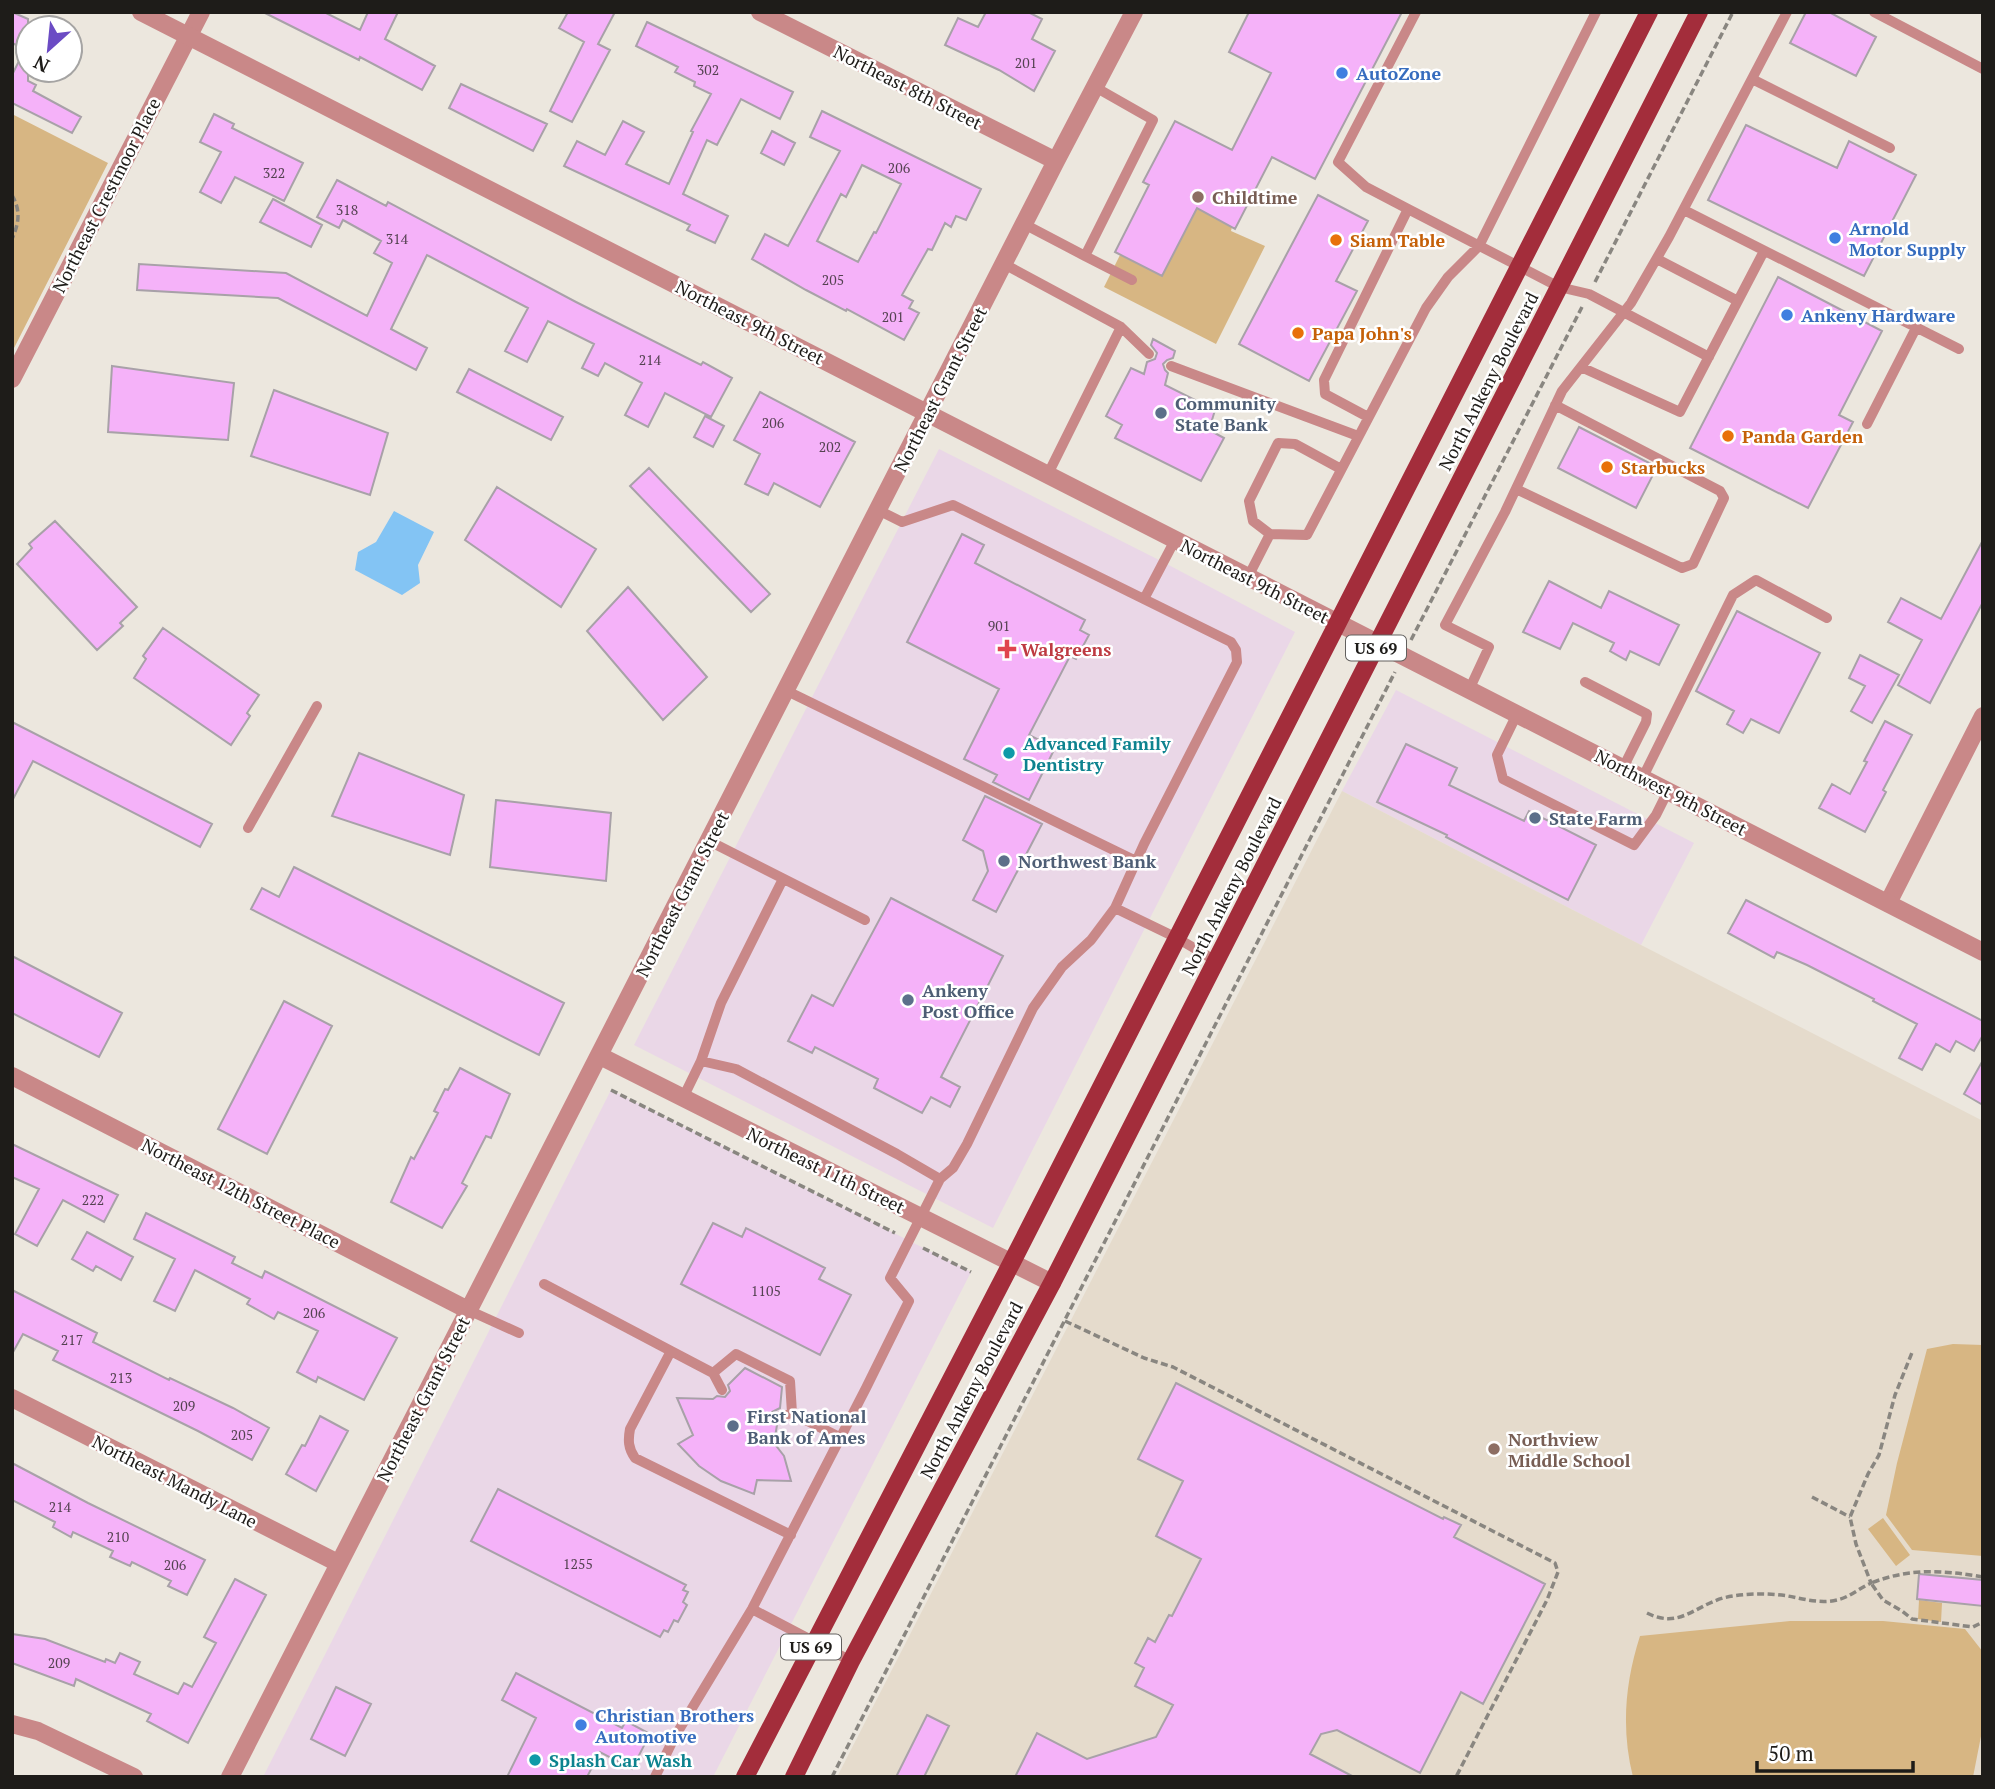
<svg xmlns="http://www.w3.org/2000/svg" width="1995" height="1789" font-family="'PT Serif',serif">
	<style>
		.commercial { fill: #ead7e7 }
		.built { fill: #e5dbcc }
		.green { fill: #d7b683 }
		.water { fill: #83c4f4 }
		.building { fill: #f5b2f9; stroke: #a8a1a8; stroke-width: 2; fill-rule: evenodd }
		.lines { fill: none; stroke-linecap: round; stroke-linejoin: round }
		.path { stroke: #898680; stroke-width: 3.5; stroke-dasharray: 7 3.5; stroke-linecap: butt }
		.service { stroke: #c98888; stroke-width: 10 }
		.minor { stroke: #c98888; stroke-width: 18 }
		.tertiary { stroke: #c98888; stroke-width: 18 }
		.primary { stroke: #a32d3b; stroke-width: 18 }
		.shop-dot { fill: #3f7fe0; stroke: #fff; stroke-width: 2.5 }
		.education-dot { fill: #8d6e63; stroke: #fff; stroke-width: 2.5 }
		.food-dot { fill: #e8710a; stroke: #fff; stroke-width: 2.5 }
		.service-dot { fill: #5c6f8a; stroke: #fff; stroke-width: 2.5 }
		.health-dot { fill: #e0444e; stroke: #fff; stroke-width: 2.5 }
		.culture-dot { fill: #0f9aa8; stroke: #fff; stroke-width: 2.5 }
		.labels { text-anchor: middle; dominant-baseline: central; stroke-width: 5; stroke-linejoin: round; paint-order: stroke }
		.number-label { font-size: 14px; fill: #544251 }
		.shield { fill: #fff; stroke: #62605e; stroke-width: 2 }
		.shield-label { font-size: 16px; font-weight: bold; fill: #1e1c19 }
		.shop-label { font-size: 18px; font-weight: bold; fill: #366cbe; stroke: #fff; text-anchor: start }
		.street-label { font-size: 18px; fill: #1e1c19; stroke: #fff }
		.education-label { font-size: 18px; font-weight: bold; fill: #785e54; stroke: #fff; text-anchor: start }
		.food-label { font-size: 18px; font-weight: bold; fill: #c56008; stroke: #fff; text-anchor: start }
		.service-label { font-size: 18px; font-weight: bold; fill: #4e5e75; stroke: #fff; text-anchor: start }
		.health-label { font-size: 18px; font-weight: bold; fill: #be3a42; stroke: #fff; text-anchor: start }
		.culture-label { font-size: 18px; font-weight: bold; fill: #0d838f; stroke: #fff; text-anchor: start }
	</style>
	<rect width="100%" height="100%" fill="#ece7de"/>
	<path class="commercial" d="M939,449l224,113 132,70 -302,596 -359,-183z
		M1396,690l298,153 -53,102 -299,-154z
		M611,1090l360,182 -258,505h-450z"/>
	<path class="built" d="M1342,791l641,330v656h-1146z"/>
	<path class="green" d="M12,114l96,49 -96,189z
		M1197,208l35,19 -1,4 34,15 -49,98 -112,-57 16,-32 42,21z
		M1953,1344l30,1v211l-71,-6 -26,-35 11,-52 30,-114z
		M1883,1518l27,37 -14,11 -28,-37z
		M1919,1600l23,3 -1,19 -23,-3z
		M1790,1621h93l82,8 18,23v74l-10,51h-340c-12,-48 -8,-94 7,-141z"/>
	<path class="water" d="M394,511l40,21 -16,33 2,18 -18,12 -47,-25 3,-18 18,-10z"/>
	<path class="building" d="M12,12l16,7v62l8,4 -3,6 48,26 -9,16 -60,-30v-28l13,-26 -13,-6z
		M263,12h61l36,18 8,-18h30l-13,27 50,27 -13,24 -62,-33 -1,3z
		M568,12h47l-17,32 12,6 -38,72 -22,-11 34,-69 -25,-14z
		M986,12h42l14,7 -10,20 23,12 -21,40 -35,-21 -54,-25 13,-27 20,9z
		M1249,12h153l-87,167 -43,-22 -37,72 -38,-21 -35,68 -47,-24 34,-67 -6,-3 32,-61 57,29 39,-77 -42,-21z
		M1806,12h23l47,25 -20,39 -66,-33z
		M647,22l146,70 -13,27 -39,-20 -24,46 -10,-5 -24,54 45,22 -13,27 -28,-13 3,-5 -126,-59 13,-25 28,14 18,-34 21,11 -18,32 43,20 24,-52 -2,-1 20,-37 -17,-8 1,-4 -20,-10 3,-5 -42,-21z
		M461,84l86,40 -14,27 -84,-43z
		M822,111l159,78 -15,31 -10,-4 -5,11 -6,-4 -13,27 -4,-1 -26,46 11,6 -4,7 10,5 -15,27 -57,-31 -1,2 -40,-21 -54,-31 13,-25 23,12 52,-95 -30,-14zM862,165l39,19 -25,49 -2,-1 -16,30 -41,-21 24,-47 5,3z
		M214,114l20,10 -2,4 71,35 -19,38 -49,-24 -14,26 -21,-11 21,-40 -21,-10z
		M1746,125l91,43 12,-27 67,34 -52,101 -156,-76z
		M772,131l23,12 -11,22 -23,-12z
		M337,180l49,26 2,-4 188,100 125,63 2,-3 29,16 -21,39 -46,-24 -17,34 -23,-12 17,-32 -37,-20 -7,13 -16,-8 12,-24 -46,-23 -21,41 -22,-11 23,-43 -101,-53 -36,74 36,19 -11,22 -138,-72 -141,-8 2,-26 147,9 81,43 25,-53 -18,-10 7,-12 -38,-21 -4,8 -22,-11z
		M1318,195l50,26 -32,60 21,10 -48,90 -70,-37z
		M273,199l49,26 -11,22 -51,-25z
		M1778,277l104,54 -43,84 14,7 -45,86 -118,-60z
		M1153,339l22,12 -2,7 -6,2 -4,4 2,6 3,3 -3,12 50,25 -6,20 15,8 -23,43 -86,-43 7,-13 -16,-9 25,-48 13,6 3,-12 8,-3 2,-6 -6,-8z
		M112,366l122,17 -6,57 -120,-8z
		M469,369l94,48 -12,23 -94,-48z
		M274,390l114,43 -18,62 -119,-39z
		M760,392l95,50 -35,65 -46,-24 -6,12 -23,-11 15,-30 -26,-14z
		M705,416l19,10 -11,21 -19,-10z
		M1579,427l78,40 -21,41 -78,-40z
		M649,468l121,126 -19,18 -121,-126z
		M497,487l99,62 -35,58 -96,-67z
		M55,521l82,86 -17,16 3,3 -26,24 -80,-86 15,-16 -3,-4z
		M962,534l22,11 -9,18 110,57 -5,10 9,5 -13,24 -6,-3 -41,79 26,13 -26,52 -36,-18 4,-7 -33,-16 35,-70 -92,-47z
		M1983,540v62l-53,101 -32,-18 24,-45 -34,-18 13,-24 40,21z
		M1549,581l52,27 8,-17 70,34 -20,40 -29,-14 -4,9 -16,-9 4,-8 -41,-20 -13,26 -37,-17z
		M628,587l79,90 -44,43 -76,-89z
		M1737,611l83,42 -41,80 -28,-14 -8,14 -16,-9 7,-13 -38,-20z
		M163,628l96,67 -12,18 3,3 -19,29 -97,-67 12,-19 -3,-3z
		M1860,655l39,20 -27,48 -21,-12 14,-25 -16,-8z
		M1885,721l27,14 -29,55 3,2 -21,40 -46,-24 13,-24 18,10 17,-32 -3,-1z
		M12,722l200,102 -12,23 -167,-86 -21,40z
		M1406,744l51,24 -8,17 75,36 5,-10 67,34 -28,55 -122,-63 1,-2 -70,-33z
		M359,753l105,42 -14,60 -118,-39z
		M985,796l57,28 -46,88 -23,-12 15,-29 -5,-20 -20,-11z
		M496,800l115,13 -5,68 -116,-14z
		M294,867l270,136 -25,52 -288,-146 11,-21 17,9z
		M891,898l112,58 -62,121 19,10 -10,20 -19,-10 -9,16 -48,-25 4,-9 -63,-32 -3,6 -24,-12 24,-46 21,11z
		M1746,900l237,121v14l-9,16 -18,-10 -6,11 -14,-8 -14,26 -23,-12 18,-34 -44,-23 1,-2 -67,-34 -30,-13 -3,6 -46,-25z
		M12,956l110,57 -23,44 -87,-44z
		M284,1001l48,25 -65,128 -49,-25z
		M1983,1060v45l-19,-11z
		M460,1068l50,26 -19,44 -5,-2 -24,47 5,3 -25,42 -51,-26 20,-45 3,2 24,-46 -4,-2 11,-22 3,1z
		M12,1144l106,51 -14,27 -41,-22 -26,46 -22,-12 24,-45 -27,-12z
		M146,1213l89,44 -3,6 30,15 3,-7 132,67 -33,62 -46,-23 -2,5 -19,-10 21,-41 -40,-19 -4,7 -27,-15 3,-5 -55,-29 -20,41 -21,-10 21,-42 -41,-20z
		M713,1223l29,14 4,-9 79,40 -6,11 32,16 -31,60 -139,-71z
		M87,1232l46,25 -12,23 -25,-14 -3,5 -21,-12z
		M12,1290l85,43 -4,9 76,38 1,-2 63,30 36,20 -17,32 -54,-29 -145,-71 5,-9 -35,-17 -11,20z
		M745,1368l37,19 -2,21 -8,4 -2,6 7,7 -3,18 10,13 7,25 -34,-1 -3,14 -33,-13 -22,-15 -21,-22 15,-9 -16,-37 36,1 4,-3 8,1 5,-6 -2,-6z
		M1176,1383l267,136 1,-2 17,8 -7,12 91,47 -62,120 -22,-12 -41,81 -83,-43 -16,4 -11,20 44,23h-339l22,-44 50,26 69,-22 17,-32 -38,-19 9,-18 -9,-5 13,-25 7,4 14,-27 3,1 29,-57 -45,-23 27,-55 -45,-22z
		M320,1416l28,15 -32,60 -30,-17 16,-29 3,1z
		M12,1463l76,40 117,57 -18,35 -19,-9 3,-5 -39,-19 -2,4 -20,-9 3,-6 -40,-19 -2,5 -18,-10 2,-5 -43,-22z
		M498,1489l188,96 -3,5 5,2 -5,10 4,3 -9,17 -4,-2 -6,12 -4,-2 -4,7 -189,-96z
		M1919,1574l64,6v26l-66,-7z
		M235,1579l31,16 -78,148 -41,-22 4,-7 -75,-35 -2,7 -62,-23v-29l33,5 60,23 1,-3 9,4 5,-10 20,9 -6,12 44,20 6,-11 8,4 24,-44 -12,-6z
		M516,1673l106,55 4,-7 24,13 -18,35 -32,-17 -13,25h-80l29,-59 -34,-18z
		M336,1687l35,17 -26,52 -34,-17z
		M927,1715l22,11 -25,51h-28z"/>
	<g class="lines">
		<path class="path" d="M12,195c9,16 7,28 0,44
			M1595,282l138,-270
			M1411,640l171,-333
			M611,1090l284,143
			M923,1248l48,24
			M1065,1321l79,37 29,9 382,196 3,9 -11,28 -91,177
			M1812,1497l38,20
			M1983,1577c-41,-7 -73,-9 -112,6l12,17 19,11 10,8 61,8 10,-5
			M1647,1613c32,16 46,-6 76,-15 21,-5 44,-5 65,-2 16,3 32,8 49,4 11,-2 23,-12 34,-17l-15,-39 -6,-27 18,-43 11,-19 16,-60 18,-45
			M832,1777l563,-1105"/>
		<path class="service" d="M1416,12l-78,150 28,25 42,22 151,78 30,7 120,63
			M1874,12l109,57
			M1752,79l138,69
			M1684,210l275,139
			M1024,224l61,32 68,-136 -58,-33
			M1085,256l47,24
			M1657,259l81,42
			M1004,264l117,63 28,27
			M1171,366l187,70
			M1581,367l99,45 84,-161
			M1368,417l-43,-23 -1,-14 84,-171
			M1867,424l49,-96
			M1048,474l73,-147
			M1516,489l166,79 11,-4 31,-66 -4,-7 -165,-86
			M878,510l24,12 51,-17 278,137 5,8 1,12 -93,182 -29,64 62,30 39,23
			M1270,534l-17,-13 -4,-20 29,-58 17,1 46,25
			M1248,577l22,-43 37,1 119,-227 22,-31 31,-31 117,-234
			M1144,599l31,-59
			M1585,682l62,32 -1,8 -23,46
			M785,690l351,171
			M1469,690l20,-43 -44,-22 60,-113 57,-121 69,-88 38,-66 118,-225
			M1517,714l-20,41 6,24 131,66 22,-30 12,-24
			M1643,777l90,-182 23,-15 71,38
			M248,828l69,-122
			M709,841l156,79
			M701,1061l35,8 161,85 43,25
			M683,1098l18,-37 20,-58 62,-124
			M544,1284l127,67 -41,78c-2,11 -2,19 5,29l156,77
			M468,1310l51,23
			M671,1351l42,22 9,17
			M713,1373l23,-19 54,27 2,32
			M778,1417l14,-4 49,25
			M752,1609l99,52
			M655,1777l19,-39 78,-129 114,-221 43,-87 -19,-23 50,-99 13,-11 14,-24 66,-136 29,-41 29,-27 24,-32"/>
		<path class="minor" d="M760,12l296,149
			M12,379l189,-367
			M1888,903l95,-187
			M600,1056l452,227
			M12,1076l456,234
			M12,1398l326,165
			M12,1724l26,7 96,46
			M230,1777l826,-1616 78,-149"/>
		<path class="tertiary" d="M141,12l1842,940"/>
		<path class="primary" d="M745,1777l267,-515 637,-1250
			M794,1777l57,-116 201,-378 647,-1271"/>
	</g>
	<g class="shop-dot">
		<circle cx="1342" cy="73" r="7"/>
		<circle cx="1835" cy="238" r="7"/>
		<circle cx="1787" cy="315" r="7"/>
		<circle cx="581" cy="1725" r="7"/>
	</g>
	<g class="education-dot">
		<circle cx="1198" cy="197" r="7"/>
		<circle cx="1494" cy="1449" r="7"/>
	</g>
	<g class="food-dot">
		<circle cx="1336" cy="240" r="7"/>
		<circle cx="1298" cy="333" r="7"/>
		<circle cx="1728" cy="436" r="7"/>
		<circle cx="1607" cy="467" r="7"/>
	</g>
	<g class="service-dot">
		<circle cx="1161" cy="413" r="7"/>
		<circle cx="1535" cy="818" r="7"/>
		<circle cx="1004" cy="861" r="7"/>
		<circle cx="908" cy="1000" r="7"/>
		<circle cx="733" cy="1426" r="7"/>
	</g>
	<path class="health-dot" d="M1003.5 638.5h7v7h7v7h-7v7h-7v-7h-7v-7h7z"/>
	<g class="culture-dot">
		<circle cx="1009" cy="753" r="7"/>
		<circle cx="535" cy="1760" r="7"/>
	</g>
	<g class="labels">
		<g class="number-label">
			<text x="1026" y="62">201</text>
			<text x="708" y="69">302</text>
			<text x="899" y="167">206</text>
			<text x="274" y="172">322</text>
			<text x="347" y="209">318</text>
			<text x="397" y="238">314</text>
			<text x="833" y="279">205</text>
			<text x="893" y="316">201</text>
			<text x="650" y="359">214</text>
			<text x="773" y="422">206</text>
			<text x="830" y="446">202</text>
			<text x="999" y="625">901</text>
			<text x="93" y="1199">222</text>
			<text x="766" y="1290">1105</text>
			<text x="314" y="1312">206</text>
			<text x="72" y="1339">217</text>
			<text x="121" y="1377">213</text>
			<text x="184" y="1405">209</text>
			<text x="242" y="1434">205</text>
			<text x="60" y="1506">214</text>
			<text x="118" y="1536">210</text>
			<text x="578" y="1563">1255</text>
			<text x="175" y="1564">206</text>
			<text x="59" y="1662">209</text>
		</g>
		<g class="shield">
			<rect x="1346" y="635.5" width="60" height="25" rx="5"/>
			<rect x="781" y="1634.5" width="60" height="25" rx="5"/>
		</g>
		<g class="shield-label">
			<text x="1376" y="648">US 69</text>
			<text x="811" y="1647">US 69</text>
		</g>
		<g class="shop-label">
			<text x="1356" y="73">AutoZone</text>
			<text x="1849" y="228">Arnold<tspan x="1849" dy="21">Motor Supply</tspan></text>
			<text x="1801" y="315">Ankeny Hardware</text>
			<text x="595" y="1715">Christian Brothers<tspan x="595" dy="21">Automotive</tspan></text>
		</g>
		<g class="street-label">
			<text transform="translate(908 87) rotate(27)">Northeast 8th Street</text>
			<text transform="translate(106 195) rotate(-63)">Northeast Crestmoor Place</text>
			<text transform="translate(750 322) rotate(27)">Northeast 9th Street</text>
			<text transform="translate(1488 381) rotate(-63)">North Ankeny Boulevard</text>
			<text transform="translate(940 389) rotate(-63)">Northeast Grant Street</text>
			<text transform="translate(1255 581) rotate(27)">Northeast 9th Street</text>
			<text transform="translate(1671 792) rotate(27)">Northwest 9th Street</text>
			<text transform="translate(1231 886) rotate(-63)">North Ankeny Boulevard</text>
			<text transform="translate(682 894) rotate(-63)">Northeast Grant Street</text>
			<text transform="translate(826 1170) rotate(26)">Northeast 11th Street</text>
			<text transform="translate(241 1193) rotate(27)">Northeast 12th Street Place</text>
			<text transform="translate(971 1390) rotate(-62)">North Ankeny Boulevard</text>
			<text transform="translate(423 1399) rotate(-63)">Northeast Grant Street</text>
			<text transform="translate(175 1481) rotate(27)">Northeast Mandy Lane</text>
		</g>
		<g class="education-label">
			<text x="1212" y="197">Childtime</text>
			<text x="1508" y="1439">Northview<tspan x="1508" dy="21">Middle School</tspan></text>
		</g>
		<g class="food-label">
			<text x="1350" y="240">Siam Table</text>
			<text x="1312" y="333">Papa John's</text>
			<text x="1742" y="436">Panda Garden</text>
			<text x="1621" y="467">Starbucks</text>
		</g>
		<g class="service-label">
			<text x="1175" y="403">Community<tspan x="1175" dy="21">State Bank</tspan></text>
			<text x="1549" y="818">State Farm</text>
			<text x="1018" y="861">Northwest Bank</text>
			<text x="922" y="990">Ankeny<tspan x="922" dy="21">Post Office</tspan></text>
			<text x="747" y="1416">First National<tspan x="747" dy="21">Bank of Ames</tspan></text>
		</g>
		<g class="health-label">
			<text x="1021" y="649">Walgreens</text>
		</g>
		<g class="culture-label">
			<text x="1023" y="743">Advanced Family<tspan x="1023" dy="21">Dentistry</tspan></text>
			<text x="549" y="1760">Splash Car Wash</text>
		</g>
	</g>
	<rect width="1995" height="1789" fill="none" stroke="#1e1c19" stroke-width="28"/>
	<g transform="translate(49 49) rotate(207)"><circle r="33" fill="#ffffff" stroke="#a5a4a3" stroke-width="2"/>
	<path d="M0-5L12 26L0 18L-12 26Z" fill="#6b4bc4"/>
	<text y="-10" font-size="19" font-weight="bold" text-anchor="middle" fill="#1e1c19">N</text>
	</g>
	<path d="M1757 1761v10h156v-10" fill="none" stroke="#1e1c19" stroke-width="3.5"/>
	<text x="1768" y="1761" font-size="21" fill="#1e1c19" stroke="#ffffff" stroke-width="5" paint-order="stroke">50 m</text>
</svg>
